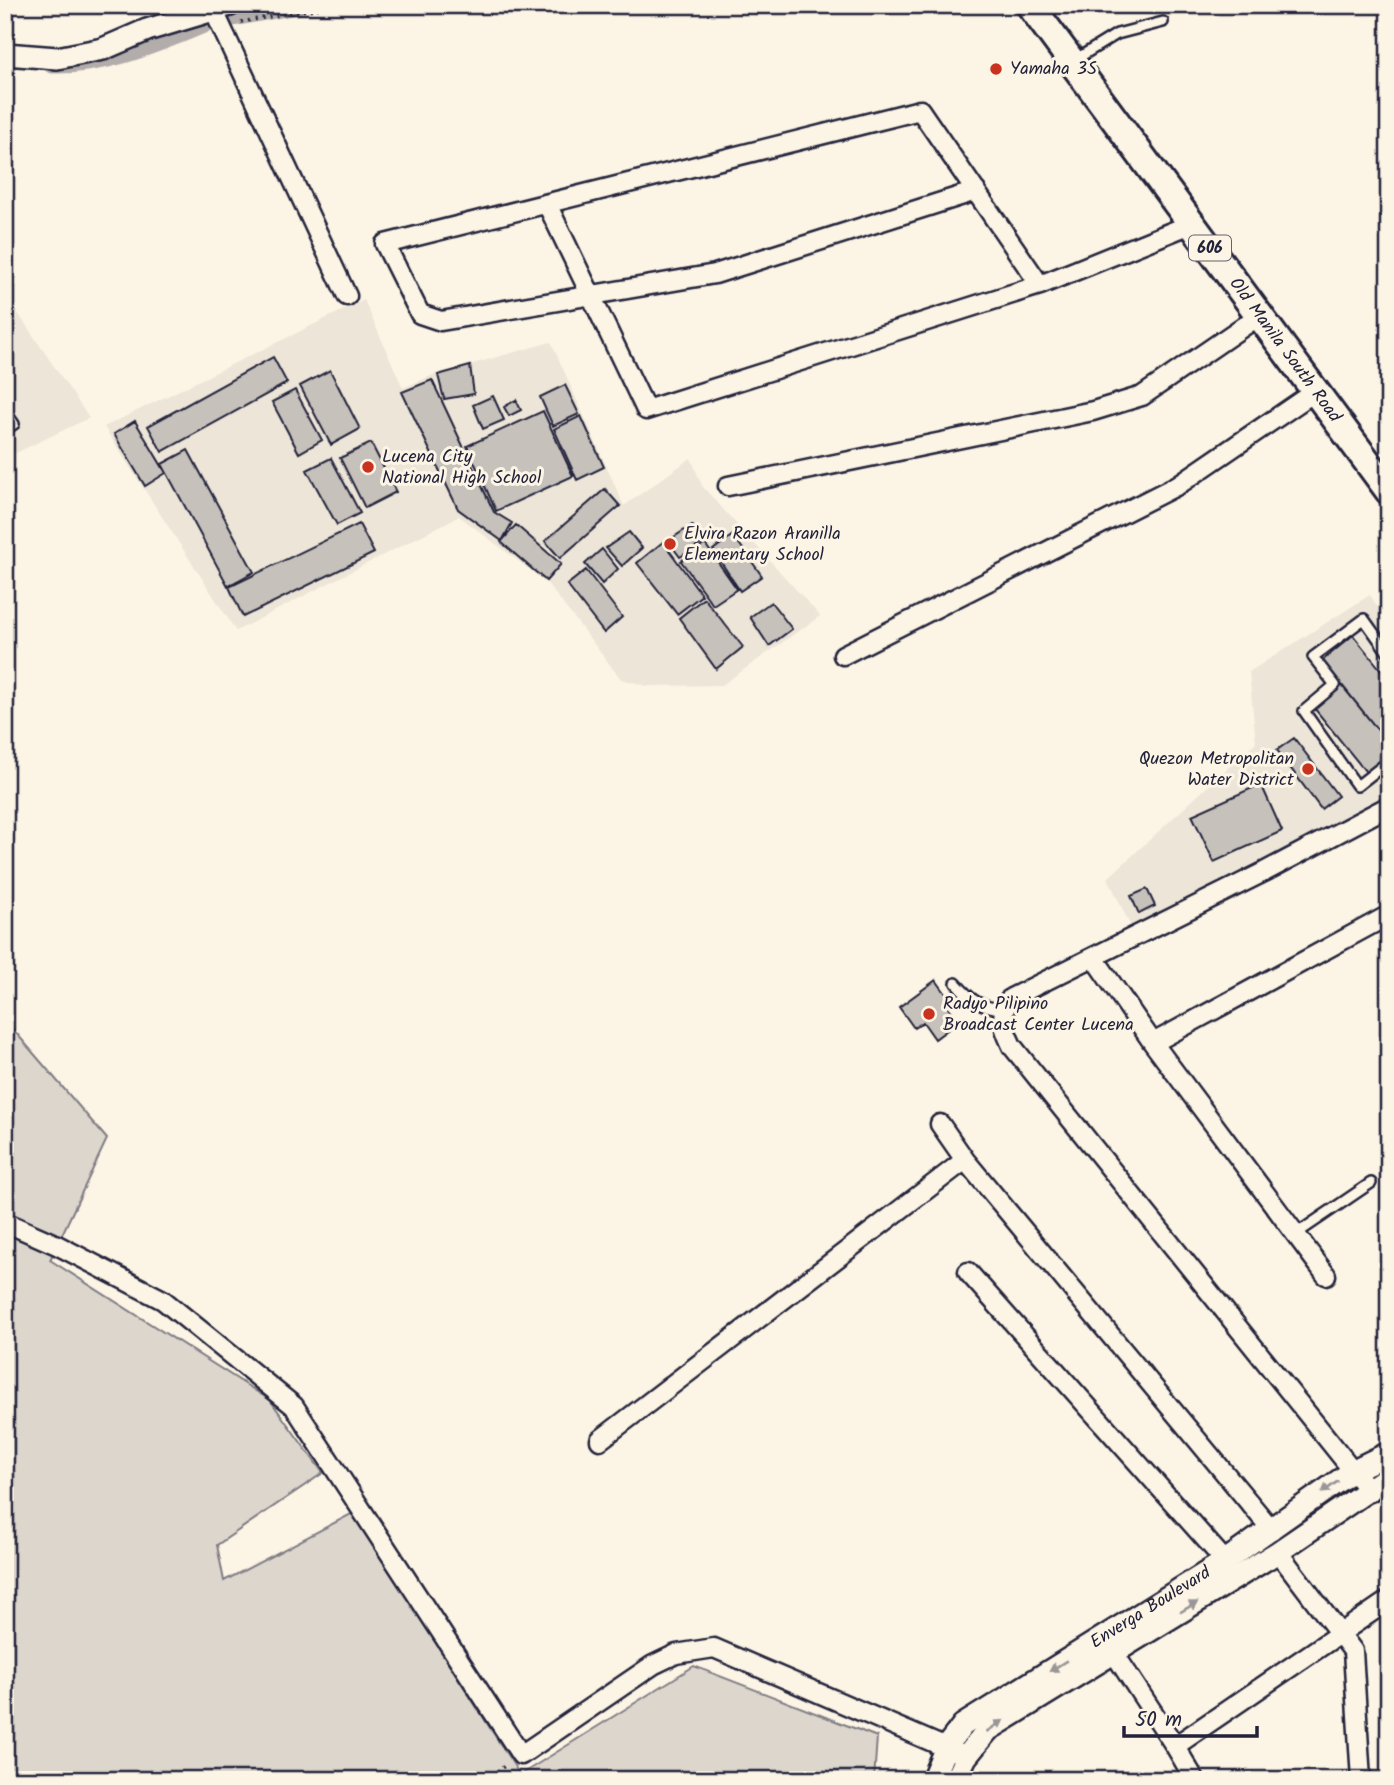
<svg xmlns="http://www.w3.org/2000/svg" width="1394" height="1785" font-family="Kalam,sans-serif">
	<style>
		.built { fill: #ece5d8 }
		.green { fill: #dcd6cc; stroke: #7f7c84; stroke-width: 2 }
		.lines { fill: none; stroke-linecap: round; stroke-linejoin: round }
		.canal { stroke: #b2adab; stroke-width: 19 }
		.building { fill: #c6c1bb; stroke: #22223b; stroke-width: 2 }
		.service-casing { stroke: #22223b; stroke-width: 14 }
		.minor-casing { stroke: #22223b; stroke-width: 23 }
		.tertiary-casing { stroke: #22223b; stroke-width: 26 }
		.primary-casing { stroke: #22223b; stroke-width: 32 }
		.path { stroke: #22223b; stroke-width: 3.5; stroke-dasharray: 2 5; stroke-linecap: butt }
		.service { stroke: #fcf5e5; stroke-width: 9 }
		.minor { stroke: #fcf5e5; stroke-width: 18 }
		.tertiary { stroke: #fcf5e5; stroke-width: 21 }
		.primary { stroke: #fcf5e5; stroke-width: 26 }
		.oneway { fill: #9a9698 }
		.poi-dot { fill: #c8321e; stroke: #fcf5e5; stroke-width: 2.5 }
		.labels { text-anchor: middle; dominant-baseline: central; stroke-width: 6; stroke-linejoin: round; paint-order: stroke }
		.shield { fill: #fcf5e5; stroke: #63616e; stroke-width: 2 }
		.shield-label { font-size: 16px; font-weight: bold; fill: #22223b }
		.poi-label { font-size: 18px; fill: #22223b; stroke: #fcf5e5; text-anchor: start }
		.street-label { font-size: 18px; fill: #22223b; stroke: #fcf5e5 }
	</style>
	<rect width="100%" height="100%" fill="#fcf5e5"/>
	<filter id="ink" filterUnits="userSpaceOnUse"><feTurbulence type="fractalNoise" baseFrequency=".0143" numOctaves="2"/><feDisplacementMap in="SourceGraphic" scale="14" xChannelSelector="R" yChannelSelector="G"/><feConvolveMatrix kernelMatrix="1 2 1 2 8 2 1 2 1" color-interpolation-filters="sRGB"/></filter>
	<g filter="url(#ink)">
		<path class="built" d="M5,294l84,124 -84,40z
			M364,300l39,88 30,-13 118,-33 73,164 67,-48 11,28 118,130 -98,69 -74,1 -27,-7 -75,-97 -87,-66 -223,115 -132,-204z
			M1370,595l19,31v171l-257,132 -24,-51 148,-136 -7,-70z"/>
		<path class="green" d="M5,1020l102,119 -57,121 220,140 53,73 -106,72 7,36 129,-68 167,262 174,-109 183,71 -3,43h-869z"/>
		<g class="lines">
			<path class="canal" d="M233,17l64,-12
				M52,64c56,2 106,-22 157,-42"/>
		</g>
		<path class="building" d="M273,357l14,26 -125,69 -14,-26z
			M470,366l4,28 -30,5 -6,-24z
			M330,370l30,59 -29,16 -31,-59z
			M432,380l62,132 18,11 -10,18 -44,-32 -56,-117z
			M565,385l14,29 -26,12 -13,-29z
			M295,390l27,50 -23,13 -27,-51z
			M493,396l11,24 -21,9 -10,-24z
			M516,400l5,10 -12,6 -5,-9z
			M543,411l30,65 -77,35 -29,-65z
			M581,416l23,51 -27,13 -23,-51z
			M135,421l31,52 -21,13 -31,-52z
			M371,443l25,49 -31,16 -25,-50z
			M188,450l66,122 -26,14 -66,-122z
			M331,458l29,55 -23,12 -30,-55z
			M605,489l15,17 -60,52 -15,-17z
			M359,524l15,29 -131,64 -14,-30z
			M516,525l45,39 -15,17 -45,-39z
			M692,525l12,17 -24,15 -12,-16z
			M629,532l13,16 -20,18 -16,-18z
			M733,535l29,41 -22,15 -27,-41z
			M663,542l39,53 -25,19 -40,-51z
			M705,544l32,45 -24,16 -32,-44z
			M602,549l16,20 -16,15 -17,-20z
			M586,570l36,47 -18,16 -37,-48z
			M704,598l39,49 -27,22 -37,-51z
			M771,602l21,27 -23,17 -19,-29z
			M1353,635l36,45v64l-67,-83z
			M1342,685l47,59v17l-19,16 -56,-69z
			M1294,738l44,58 -17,13 -44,-59z
			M1261,784l21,47 -68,31 -22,-47z
			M1147,889l8,17 -16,8 -8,-18z
			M936,980l15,21 -5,3 13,17 -24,18 -12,-17 -9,6 -15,-21z"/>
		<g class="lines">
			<g class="service-casing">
				<path id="service" d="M1073,61l44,-27 46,-12
					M5,411l9,13 -9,6
					M1389,654l-25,-35 -51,38 22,28 -31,26 53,75 32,-25
					M956,983c14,16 25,25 47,26
					M1296,1234l75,-51"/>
			</g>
			<g class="minor-casing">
				<path id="minor" d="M213,9l134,287
					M976,191l-261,83 -274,47 -21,-7 -35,-70 535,-134 120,175
					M547,204l99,206 394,-125 151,-61
					M728,486l365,-75 49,-15 118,-81
					M843,655l335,-170 139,-95
					M1094,958l59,85 173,232
					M1153,1043l236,-128
					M940,1124l25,36 307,370
					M5,1222l52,23 106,55 131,106 227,349 132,-90 23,-11 38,-6 244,105
					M968,1272l257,289
					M600,1440l365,-280
					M1370,1492l-358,-446c-9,-19 -14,-31 -1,-48l253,-126 125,-66
					M1278,1552l75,99 8,129
					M1114,1653l61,93 214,-146
					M1175,1746l20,34"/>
			</g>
			<g class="tertiary-casing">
				<g id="tertiary">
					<path d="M5,54l52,4 46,-9 44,-19 83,-25"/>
					<path id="s1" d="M932,1780l14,-33 17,-22 262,-164 129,-91 35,-17"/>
					<path d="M955,1780l11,-23 22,-27 290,-178 111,-76"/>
				</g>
			</g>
			<g class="primary-casing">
				<g id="primary">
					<path id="s2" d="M1030,5l359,486"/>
				</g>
			</g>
			<path class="path" d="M241,22l95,-17
				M485,1780l21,-15"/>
			<use href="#service" class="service"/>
			<use href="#minor" class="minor"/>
			<use href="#tertiary" class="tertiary"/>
			<use href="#primary" class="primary"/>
		</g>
		<defs><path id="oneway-solid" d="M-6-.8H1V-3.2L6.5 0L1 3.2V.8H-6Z" transform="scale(1.75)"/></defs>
		<g class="oneway">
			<use href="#oneway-solid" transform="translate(1330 1487) rotate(144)"/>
			<use href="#oneway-solid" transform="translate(1189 1607) rotate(-31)"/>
			<use href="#oneway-solid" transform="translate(1058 1666) rotate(148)"/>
			<use href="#oneway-solid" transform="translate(995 1726) rotate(-34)"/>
		</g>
	</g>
	<g class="poi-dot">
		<circle cx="996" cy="69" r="7"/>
		<circle cx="368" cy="467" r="7"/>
		<circle cx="670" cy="544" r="7"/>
		<circle cx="1308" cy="769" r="7"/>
		<circle cx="929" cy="1014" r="7"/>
	</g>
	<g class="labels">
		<rect class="shield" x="1189" y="235.5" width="42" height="25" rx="5"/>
		<g class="shield-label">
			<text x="1210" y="248">606</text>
		</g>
		<g class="poi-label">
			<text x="1010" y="69">Yamaha 3S</text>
			<text x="382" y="457">Lucena City<tspan x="382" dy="21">National High School</tspan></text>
			<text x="684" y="534">Elvira Razon Aranilla<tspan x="684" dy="21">Elementary School</tspan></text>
			<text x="1294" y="759" text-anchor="end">Quezon Metropolitan<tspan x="1294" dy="21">Water District</tspan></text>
			<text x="943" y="1004">Radyo Pilipino<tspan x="943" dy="21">Broadcast Center Lucena</tspan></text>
		</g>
		<g class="street-label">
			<text stroke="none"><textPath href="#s2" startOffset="429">Old Manila South Road</textPath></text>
			<text stroke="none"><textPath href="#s1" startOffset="285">Enverga Boulevard</textPath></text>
		</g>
	</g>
	<rect width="1394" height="1785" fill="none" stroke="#fcf5e5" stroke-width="28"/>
	<rect x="14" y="14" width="1366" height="1757" fill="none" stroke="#22223b" stroke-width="2.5" filter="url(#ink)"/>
	<path d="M1124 1726v10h133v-10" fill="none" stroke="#22223b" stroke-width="3.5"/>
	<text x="1135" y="1726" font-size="21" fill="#22223b" stroke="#fcf5e5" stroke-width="5" paint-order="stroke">50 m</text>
</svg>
